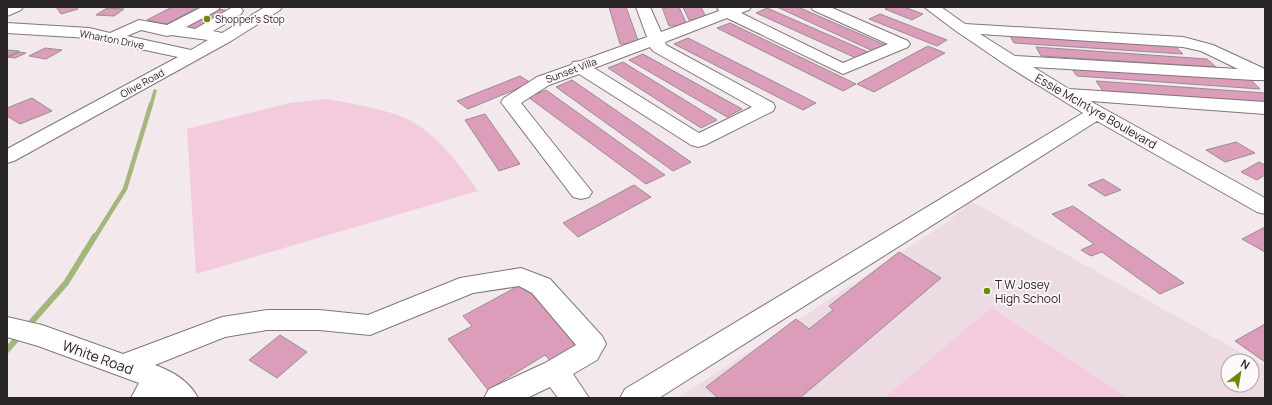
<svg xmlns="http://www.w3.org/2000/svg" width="1272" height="405" font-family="Manrope,sans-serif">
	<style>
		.built { fill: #eddbe3; fill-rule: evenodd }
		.green { fill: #f3cbdd }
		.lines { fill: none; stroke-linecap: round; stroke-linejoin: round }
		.stream-far2 { stroke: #a3b77d; stroke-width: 3.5 }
		.stream-far1 { stroke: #a3b77d; stroke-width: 4.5 }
		.stream { stroke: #a3b77d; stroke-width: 6 }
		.building { fill: #db9dba; stroke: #978e92 }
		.minor-casing { stroke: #80777a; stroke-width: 2 }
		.minor { fill: #fff; fill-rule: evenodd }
		.poi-dot { fill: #6b8904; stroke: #fef8fa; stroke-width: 1.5 }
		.labels { text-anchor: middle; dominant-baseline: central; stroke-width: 3.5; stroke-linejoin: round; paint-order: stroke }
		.far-poi-label { font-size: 10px; fill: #292527; stroke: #fef8fa; text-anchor: start }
		.far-street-label { font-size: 10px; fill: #292527; stroke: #fef8fa }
		.street-label { font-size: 12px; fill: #292527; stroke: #fef8fa }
		.poi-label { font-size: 12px; fill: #292527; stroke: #fef8fa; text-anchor: start }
		.near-street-label { font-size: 14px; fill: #292527; stroke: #fef8fa }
	</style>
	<rect width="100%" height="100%" fill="#f3e9ed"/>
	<path class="built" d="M971,201l294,165v32h-587l271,-177zM1228,361h24v24h-24z"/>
	<path class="green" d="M328,99c25,5 64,11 85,23 28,17 47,43 65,69l-282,83 -9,-145 102,-26z
		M991,308l137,90h-244z"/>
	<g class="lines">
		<path class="stream-far2" d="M151,105l4,-14"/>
		<path class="stream-far1" d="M95,237l30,-48 26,-85"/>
		<path class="stream" d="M27,327l39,-44 29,-47
			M7,350l13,-15"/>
	</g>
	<path class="building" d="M56,7h20l2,2 -17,5z
		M172,7h26l-31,17 -20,-4z
		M609,7h17l13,36 -19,1z
		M662,7h17l8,18 -18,1z
		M683,7h18l6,12 -18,1z
		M777,7h21l87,38 -12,6z
		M889,7h15l19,7 -11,6 -27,-11z
		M107,8l17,1 -10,7 -18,-1z
		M767,8l101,44 -12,6 -100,-45z
		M218,9l12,2 -33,19 -13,-3z
		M880,14l67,26 -10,6 -68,-27z
		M730,23l126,61 -13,7 -126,-63z
		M1010,36l165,10 8,8 -169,-11z
		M688,38l128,65 -13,7 -129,-66z
		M928,46l17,7 -71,39 -17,-8z
		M1036,47l171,12 9,8 -175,-11z
		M45,48l17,2 -16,9 -17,-3z
		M7,50l12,1 -12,6z
		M19,52l7,1 -11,5 -7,-1z
		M643,54l99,55 -15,8 -98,-57z
		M623,62l94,58 -16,8 -93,-60z
		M1071,68l180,12 9,9 -183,-13z
		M520,76l11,7 -63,26 -11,-8z
		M572,80l119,82 -18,9 -117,-84z
		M1096,81l169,12v9l-162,-11z
		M546,90l119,85 -19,9 -118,-87z
		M32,98l20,13 -32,13 -13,-8v-8z
		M485,114l35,50 -21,7 -34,-51z
		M1236,142l19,11 -30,9 -19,-12z
		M1259,162l6,3v10l-8,5 -16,-8z
		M1103,179l18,11 -16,6 -17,-11z
		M634,185l17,12 -73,40 -15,-14z
		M1073,206l111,77 -24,11 -58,-42 -11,4 -10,-6 13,-6 -42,-30z
		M1265,227v25l-23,-13z
		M899,252l42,26 -141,120h-82l-12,-11 90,-68 13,10 24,-19 -4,-4z
		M522,284l61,65 -28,17 -10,-11 -57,35 -40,-51 24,-13 -9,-10z
		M1265,324v38l-30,-21z
		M280,335l27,17 -30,26 -28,-18z"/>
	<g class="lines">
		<g class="minor-casing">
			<path id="minor" d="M7,7h16l-2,3 -14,6z
				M202,7h18l-2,3 -32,17 9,2 36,-21h10l2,3 -2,3 -28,17 9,2 43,-26h17l-2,3 -49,31 -217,120 -7,2v-14l171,-92 -89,-19 -82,-5v-10l82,5 21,5 29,-13 28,5zM141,30l26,6 4,-1 37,5 -17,10 -64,-14z
				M636,7h14l11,25 58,-21 -2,-4h34l-2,3 -8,3 102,50 45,-19 -75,-34 -2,-3h19l78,34 2,3 -2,3 -65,27 -116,-56 -62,24 1,3 107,58 2,4 -2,4 -68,34 -7,2 -7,-2 -112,-71 -30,11 -28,18 71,89 -3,5 -8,2 -8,-2 -72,-95 3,-4 33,-21 34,-12 2,-3 8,-1 66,-24zM650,47l3,4 99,56 -53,26 -105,-65z
				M924,7h17l24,17 218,13 30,8 52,24v11h-11l-221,-13 36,22 196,13v12l-175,-13 175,97v16l-8,-2 -160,-91 -438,277h-39l5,-9 458,-276 -77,-48 -50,-34zM980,34l203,13 18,4 37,18 -223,-13z
				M521,268l29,11 52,57 4,8 -9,16 -24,14 16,24h-31l-8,-11 -23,11h-43l5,-9 56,-26 31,-18 -44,-52 -13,-7 -46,7 -103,42 -51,-5h-52l-42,7 -70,28c17,6 35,17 43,33h-67l8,-15 -101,-37 -31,-9v-20l35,8 81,29 99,-37 45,-7h52l49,5 92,-37z"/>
		</g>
		<use href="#minor" class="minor"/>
	</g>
	<g class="poi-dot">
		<circle cx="207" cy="19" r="4"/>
		<circle cx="987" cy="291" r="4"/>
	</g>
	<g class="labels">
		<g class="far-poi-label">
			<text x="215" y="19">Shopper's Stop</text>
		</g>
		<g class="far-street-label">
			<text transform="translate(112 39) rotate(11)">Wharton Drive</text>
			<text transform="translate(571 70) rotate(-21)">Sunset Villa</text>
			<text transform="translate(142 83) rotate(-29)">Olive Road</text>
		</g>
		<g class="street-label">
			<text transform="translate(1096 111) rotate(30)">Essie McIntyre Boulevard</text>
		</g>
		<g class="poi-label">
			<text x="995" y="284">T W Josey<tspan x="995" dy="14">High School</tspan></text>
		</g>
		<g class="near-street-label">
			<text transform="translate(98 357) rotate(20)">White Road</text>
		</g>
	</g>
	<rect width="1272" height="405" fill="none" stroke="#292527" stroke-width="16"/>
	<g transform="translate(1240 373) rotate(31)"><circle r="19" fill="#fef8fa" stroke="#a9a4a6"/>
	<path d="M0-3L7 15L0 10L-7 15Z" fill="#6b8904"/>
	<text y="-6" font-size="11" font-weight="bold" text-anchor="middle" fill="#292527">N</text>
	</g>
</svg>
